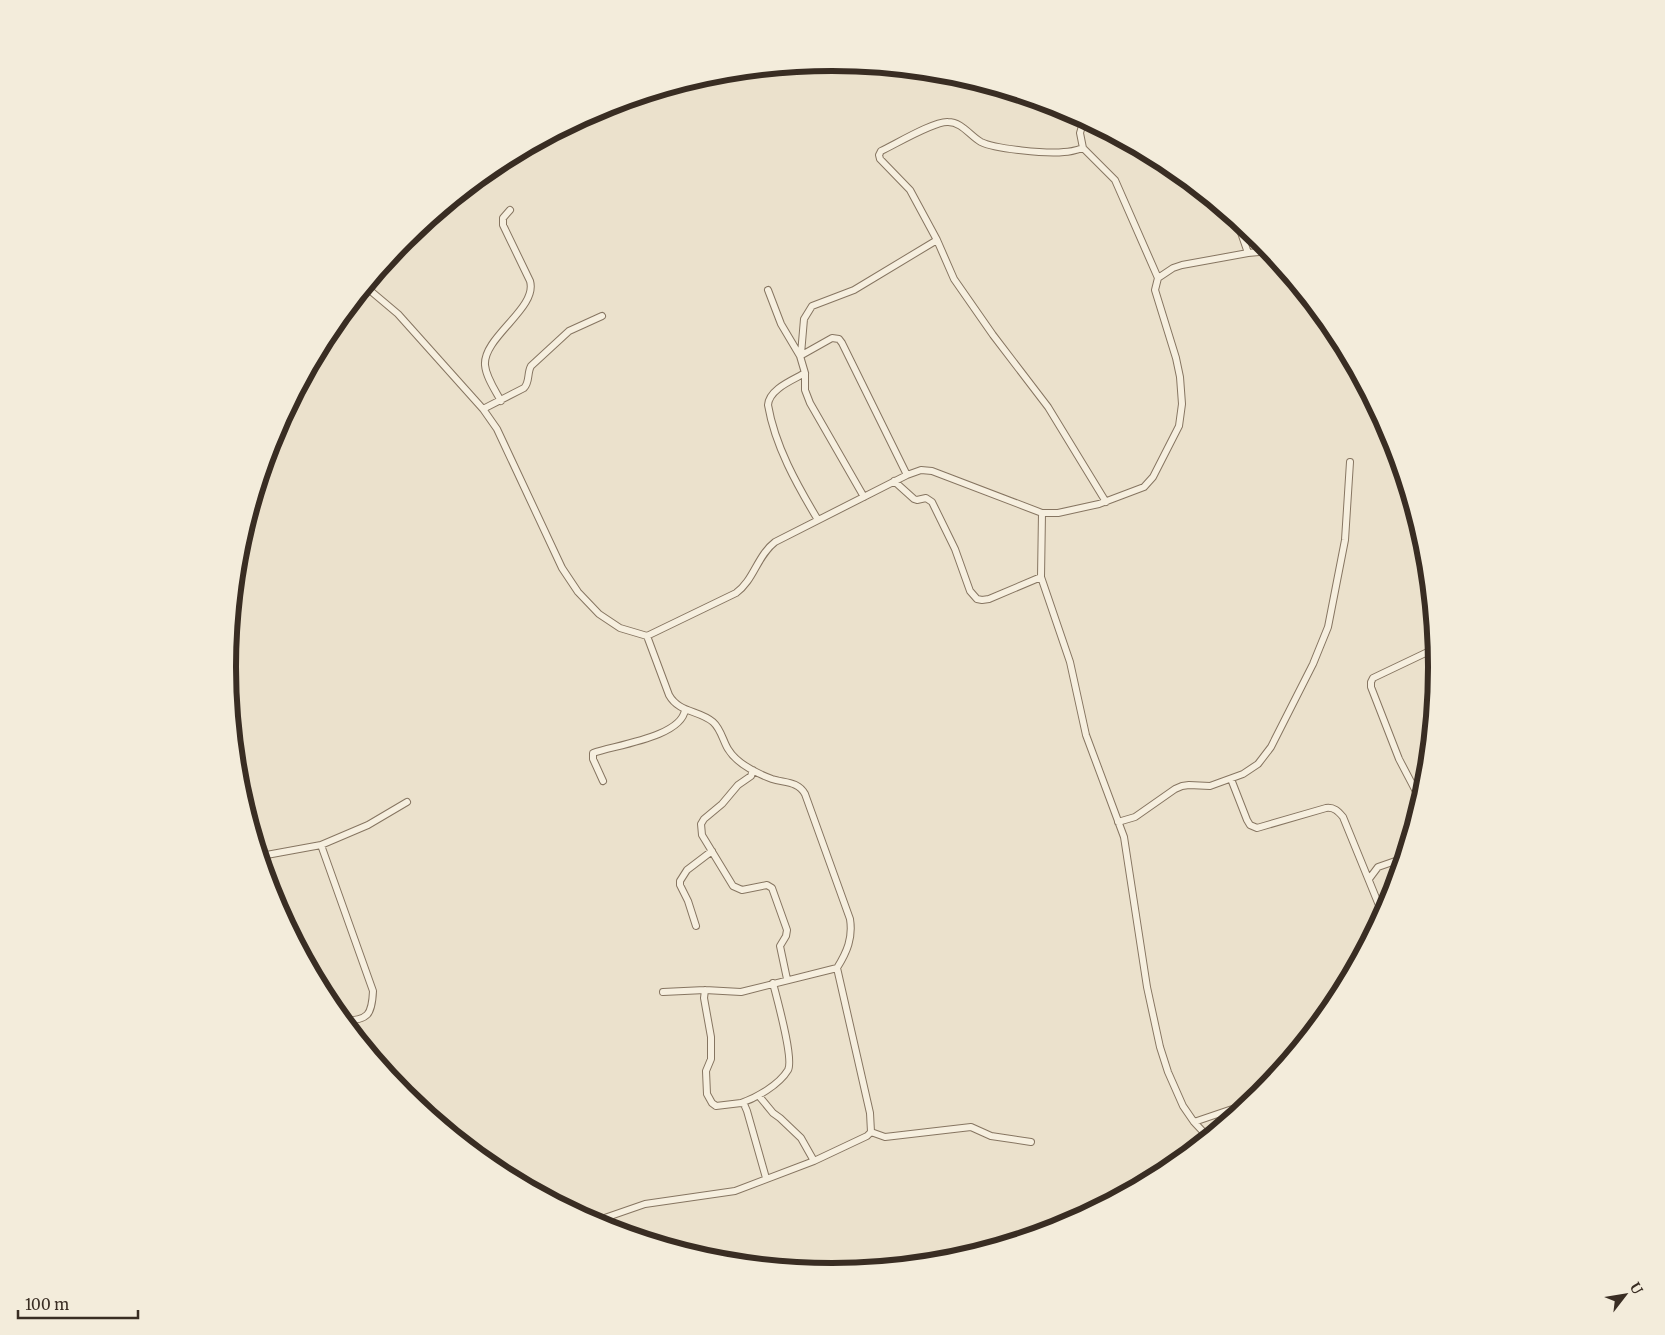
<svg xmlns="http://www.w3.org/2000/svg" width="1665" height="1335" font-family="Merriweather,serif">
	<style>
		.lines { fill: none; stroke-linecap: round; stroke-linejoin: round }
		.minor-casing { stroke: #867561; stroke-width: 8 }
		.minor { stroke: #f6efdf; stroke-width: 6 }
		.rim { fill: none; stroke: #392d23; stroke-width: 6 }
	</style>
	<rect width="100%" height="100%" fill="#ebe1cc"/>
	<g class="lines">
		<g class="minor-casing">
			<path id="minor" d="M1087,121l-5,5 -2,7 3,15 32,32 43,98
				M1083,148c-6,2 -12,4 -19,4 -17,2 -69,-3 -83,-10 -11,-6 -19,-20 -33,-20 -14,-1 -52,22 -67,29l-2,4 1,4 30,31 27,50 17,39 39,56 55,72 58,95
				M1237,221l11,32
				M366,287l32,27 85,95 14,20 65,139 16,24 21,22 21,14 27,8 89,-43c18,-13 21,-37 39,-51l132,-67 14,-5 11,1 110,42 -1,64 29,85 16,73 38,102 23,150 13,60 8,25 15,34 11,16 15,16
				M768,290l13,34 19,32 5,17v17l5,13 54,94
				M801,354l3,-35 8,-13 42,-16 83,-50
				M800,356l32,-18 7,1 3,4 65,132
				M805,373c-12,7 -36,16 -37,32 7,41 29,80 50,115
				M501,401c-6,-11 -15,-24 -16,-36 -2,-28 53,-57 45,-84l-27,-56v-7l7,-8
				M483,409l41,-21c6,-6 3,-15 7,-22l38,-35 33,-15
				M894,481l20,18 3,1 9,-2 6,4 23,47 15,42 7,8 5,1 7,-1 52,-22
				M1042,513h16l41,-9 45,-17 9,-10 26,-51 3,-22 -2,-27 -4,-19 -21,-68 3,-12 15,-10 9,-3 66,-12 22,-2
				M753,770l-2,6 -13,9 -16,19 -18,15 -3,5 1,11 31,51 9,4 25,-5 5,3 15,42 -1,6 -6,10 7,33
				M1231,779l16,41 3,5 7,3 69,-20c8,-1 12,3 17,9l40,98
				M603,781l-10,-22v-6c23,-8 88,-16 92,-43
				M1421,801l-22,-42 -28,-72v-5l2,-4 63,-30
				M1118,822l17,-5 40,-28 7,-3 7,-1 21,1 33,-12 15,-10 13,-17 42,-83 15,-37 17,-87 5,-78
				M321,845l52,146c-1,24 -5,29 -29,30
				M261,856l60,-11 47,-20 39,-23
				M1369,879l9,-12 26,-9
				M696,926l-8,-25 -8,-16v-4l7,-11 25,-19
				M705,990l-1,8 7,39v22l-5,12 1,23 5,9 4,3 25,-3 3,1 3,7 19,67
				M663,992l42,-2 36,2 96,-24
				M759,1096l14,17 7,5 21,20 13,23
				M741,1103c15,-5 38,-18 47,-33 6,-11 -11,-71 -15,-87
				M1194,1122l56,-19
				M871,1132l14,5 86,-10 20,9 40,6
				M593,1222l52,-18 90,-13 79,-30 53,-25 4,-4 -1,-19 -33,-145c10,-16 16,-30 13,-49l-45,-125c-7,-13 -21,-11 -33,-15 -16,-6 -35,-15 -44,-30 -5,-8 -7,-20 -15,-27 -14,-12 -34,-9 -44,-27l-22,-59"/>
		</g>
		<use href="#minor" class="minor"/>
	</g>
	<path d="M0 0H1665V1335H0ZM236 667a596 596 0 1 1 1192 0a596 596 0 1 1-1192 0Z" fill="#f3ecdb" fill-rule="evenodd"/>
	<path class="rim" d="M236 667a596 596 0 1 1 1192 0a596 596 0 1 1-1192 0Z"/>
	<g transform="translate(1625 1295) rotate(59)" stroke="#f3ecdb" stroke-width="4" paint-order="stroke">
	<path d="M0-4L9 19L0 12L-9 19Z" fill="#392d23"/>
	<text y="-8" font-size="14" font-weight="bold" text-anchor="middle" fill="#392d23">U</text>
	</g>
	<path d="M18 1310v8h120v-8" fill="none" stroke="#392d23" stroke-width="2.5"/>
	<text x="25" y="1310" font-size="15" fill="#392d23" stroke="#f3ecdb" stroke-width="4" paint-order="stroke">100 m</text>
</svg>
